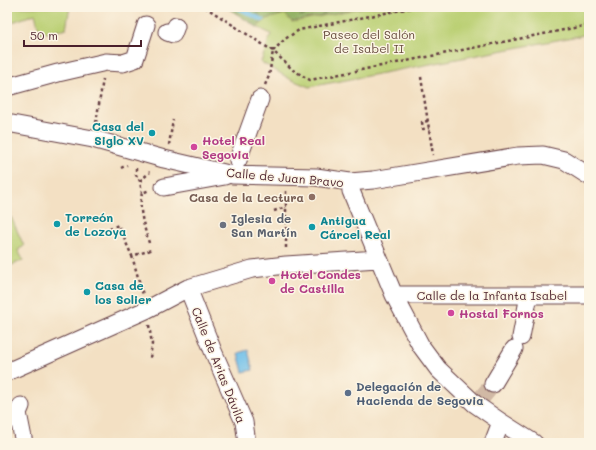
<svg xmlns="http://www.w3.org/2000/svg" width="596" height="450" font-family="Mali,sans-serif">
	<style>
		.forest { fill: url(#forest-firs); stroke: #6f6848 }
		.green { fill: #bbd074; stroke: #827850 }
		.water { fill: #6ebfea; stroke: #5c6f8a }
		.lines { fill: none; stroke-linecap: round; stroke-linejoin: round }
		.stream { stroke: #6ebfea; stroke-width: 4.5 }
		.street-tunnel { stroke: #d1b9a5; stroke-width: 17; stroke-dasharray: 17 8; stroke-linecap: butt }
		.street-casing { stroke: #633c42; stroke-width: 19 }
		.path { stroke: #633c42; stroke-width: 2.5; stroke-dasharray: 3 3; stroke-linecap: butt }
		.street { stroke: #fff; stroke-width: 17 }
		.culture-dot { fill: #0f9aa8; stroke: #fcf5e5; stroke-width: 1.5 }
		.hotel-dot { fill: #d1479c; stroke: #fcf5e5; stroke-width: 1.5 }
		.education-dot { fill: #8d6e63; stroke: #fcf5e5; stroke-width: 1.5 }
		.worship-dot { fill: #6b7280; stroke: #fcf5e5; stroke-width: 1.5 }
		.service-dot { fill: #5c6f8a; stroke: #fcf5e5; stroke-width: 1.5 }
		.labels { text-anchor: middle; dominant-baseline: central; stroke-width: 3; stroke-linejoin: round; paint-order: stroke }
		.park-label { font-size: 12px; fill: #664b3d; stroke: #fcf5e5 }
		.culture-label { font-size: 12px; font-weight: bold; fill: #0d838f; stroke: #fcf5e5; text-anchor: start }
		.hotel-label { font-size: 12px; font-weight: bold; fill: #b23c85; stroke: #fcf5e5; text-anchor: start }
		.street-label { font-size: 12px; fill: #4a1f2b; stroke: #fcf5e5 }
		.education-label { font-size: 12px; font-weight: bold; fill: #785e54; stroke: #fcf5e5; text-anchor: end }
		.worship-label { font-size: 12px; font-weight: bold; fill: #5b616d; stroke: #fcf5e5; text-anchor: start }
		.service-label { font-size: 12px; font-weight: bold; fill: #4e5e75; stroke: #fcf5e5; text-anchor: start }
	</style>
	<defs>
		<pattern id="forest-firs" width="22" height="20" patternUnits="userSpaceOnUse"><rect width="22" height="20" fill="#94b266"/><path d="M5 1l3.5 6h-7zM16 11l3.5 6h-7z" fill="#7b9054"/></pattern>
	</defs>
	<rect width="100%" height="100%" fill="#fcf5e5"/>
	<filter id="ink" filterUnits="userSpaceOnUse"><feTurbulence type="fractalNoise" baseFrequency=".025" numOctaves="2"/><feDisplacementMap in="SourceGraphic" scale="8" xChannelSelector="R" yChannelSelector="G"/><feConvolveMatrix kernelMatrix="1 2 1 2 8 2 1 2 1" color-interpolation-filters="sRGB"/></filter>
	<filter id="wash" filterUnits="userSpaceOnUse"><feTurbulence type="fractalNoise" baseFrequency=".012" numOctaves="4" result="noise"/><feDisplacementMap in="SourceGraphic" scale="16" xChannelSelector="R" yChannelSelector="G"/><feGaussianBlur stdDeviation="0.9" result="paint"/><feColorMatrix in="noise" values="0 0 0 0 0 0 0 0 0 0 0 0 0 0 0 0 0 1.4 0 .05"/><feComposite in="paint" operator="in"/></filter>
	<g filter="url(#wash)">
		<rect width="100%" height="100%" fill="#f3e0c3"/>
		<path class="forest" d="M226,7h140l-74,15 -25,-3 -10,8z"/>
		<path class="green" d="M7,7h63l-4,22 -26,5 -5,-20 -28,10z
			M366,7h223v27l-280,53 -19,-8 -29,-17 10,-28 -14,-7 10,-8 18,-5 7,8z
			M11,217l13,29 -6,4 5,10 -16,7v-47z"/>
		<path class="water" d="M248,350l5,20 -10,2 -5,-19z"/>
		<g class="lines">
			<path class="stream" d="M237,7l25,13"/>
		</g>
	</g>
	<g filter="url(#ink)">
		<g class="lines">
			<path class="street-tunnel" d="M478,402l15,-18"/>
			<g class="street-casing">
				<path id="street" d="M167,32l6,2 3,-8
					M7,87l51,-14 48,-11 17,1 12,-4 11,-34
					M7,123l86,16 71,20 69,16 83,2 34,5 23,-2 145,-24 25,-1 21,5 25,16
					M238,160l22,-61
					M350,182l1,9 43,104 27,51 17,23 37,35 26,18 33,21
					M164,187l61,-11
					M188,288l25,63 31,71 3,21
					M394,295h195
					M521,337l8,-42
					M7,372l139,-62 42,-22 64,-19 34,-4 92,-6
					M493,384l21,-35
					M21,406l-3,7 6,30
					M493,443l8,-21"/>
			</g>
			<path class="path" d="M205,7l68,44 20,19 17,10 279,-55
				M273,51l12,-12 14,-9 117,-23
				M421,77l12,78
				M265,85l4,-9 4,-25
				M428,121l-6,1 1,7 6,-1
				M96,123l7,-44
				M169,145l4,-25
				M121,168l6,-3
				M136,168v7l4,6 2,12
				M140,181l10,-9
				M286,191v59
				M274,211l12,-4
				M104,232l14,-7 14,31 19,-6
				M149,243c-5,-17 -11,-33 -7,-50l8,-3
				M132,256l11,39
				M149,325l3,19 -2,14"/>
			<use href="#street" class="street"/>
		</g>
	</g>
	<g class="culture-dot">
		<circle cx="152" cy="133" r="4"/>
		<circle cx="57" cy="224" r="4"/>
		<circle cx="312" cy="227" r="4"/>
		<circle cx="87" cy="292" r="4"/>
	</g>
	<g class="hotel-dot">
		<circle cx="194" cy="147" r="4"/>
		<circle cx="272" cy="281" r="4"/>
		<circle cx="451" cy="313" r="4"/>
	</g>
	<circle class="education-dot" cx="312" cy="197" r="4"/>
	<circle class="worship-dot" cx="223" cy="225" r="4"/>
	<circle class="service-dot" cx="348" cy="393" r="4"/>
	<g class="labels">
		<g class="park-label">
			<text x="369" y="34">Paseo del Salón<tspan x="369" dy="14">de Isabel II</tspan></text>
		</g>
		<g class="culture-label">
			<text x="144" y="126" text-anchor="end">Casa del<tspan x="144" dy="14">Siglo XV</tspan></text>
			<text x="65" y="217">Torreón<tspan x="65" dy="14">de Lozoya</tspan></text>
			<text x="320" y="220">Antigua<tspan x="320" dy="14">Cárcel Real</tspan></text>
			<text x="95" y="285">Casa de<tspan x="95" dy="14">los Solier</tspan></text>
		</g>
		<g class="hotel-label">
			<text x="202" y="140">Hotel Real<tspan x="202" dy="14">Segovia</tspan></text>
			<text x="280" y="274">Hotel Condes<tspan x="280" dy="14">de Castilla</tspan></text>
			<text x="459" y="313">Hostal Fornos</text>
		</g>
		<g class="street-label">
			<text transform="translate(285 177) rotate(5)">Calle de Juan Bravo</text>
			<text x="492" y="295">Calle de la Infanta Isabel</text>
			<text transform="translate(219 365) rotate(68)">Calle de Arias Dávila</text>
		</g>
		<g class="education-label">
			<text x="304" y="197">Casa de la Lectura</text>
		</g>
		<g class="worship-label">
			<text x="231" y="218">Iglesia de<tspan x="231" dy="14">San Martín</tspan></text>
		</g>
		<g class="service-label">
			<text x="356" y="386">Delegación de<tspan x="356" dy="14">Hacienda de Segovia</tspan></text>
		</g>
	</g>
	<rect width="596" height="450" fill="none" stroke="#fcf5e5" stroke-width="24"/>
	<path d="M24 40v6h117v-6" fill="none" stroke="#4a1f2b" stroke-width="2"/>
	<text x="30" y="40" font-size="12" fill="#4a1f2b" stroke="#fcf5e5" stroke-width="3" paint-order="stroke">50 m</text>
</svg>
